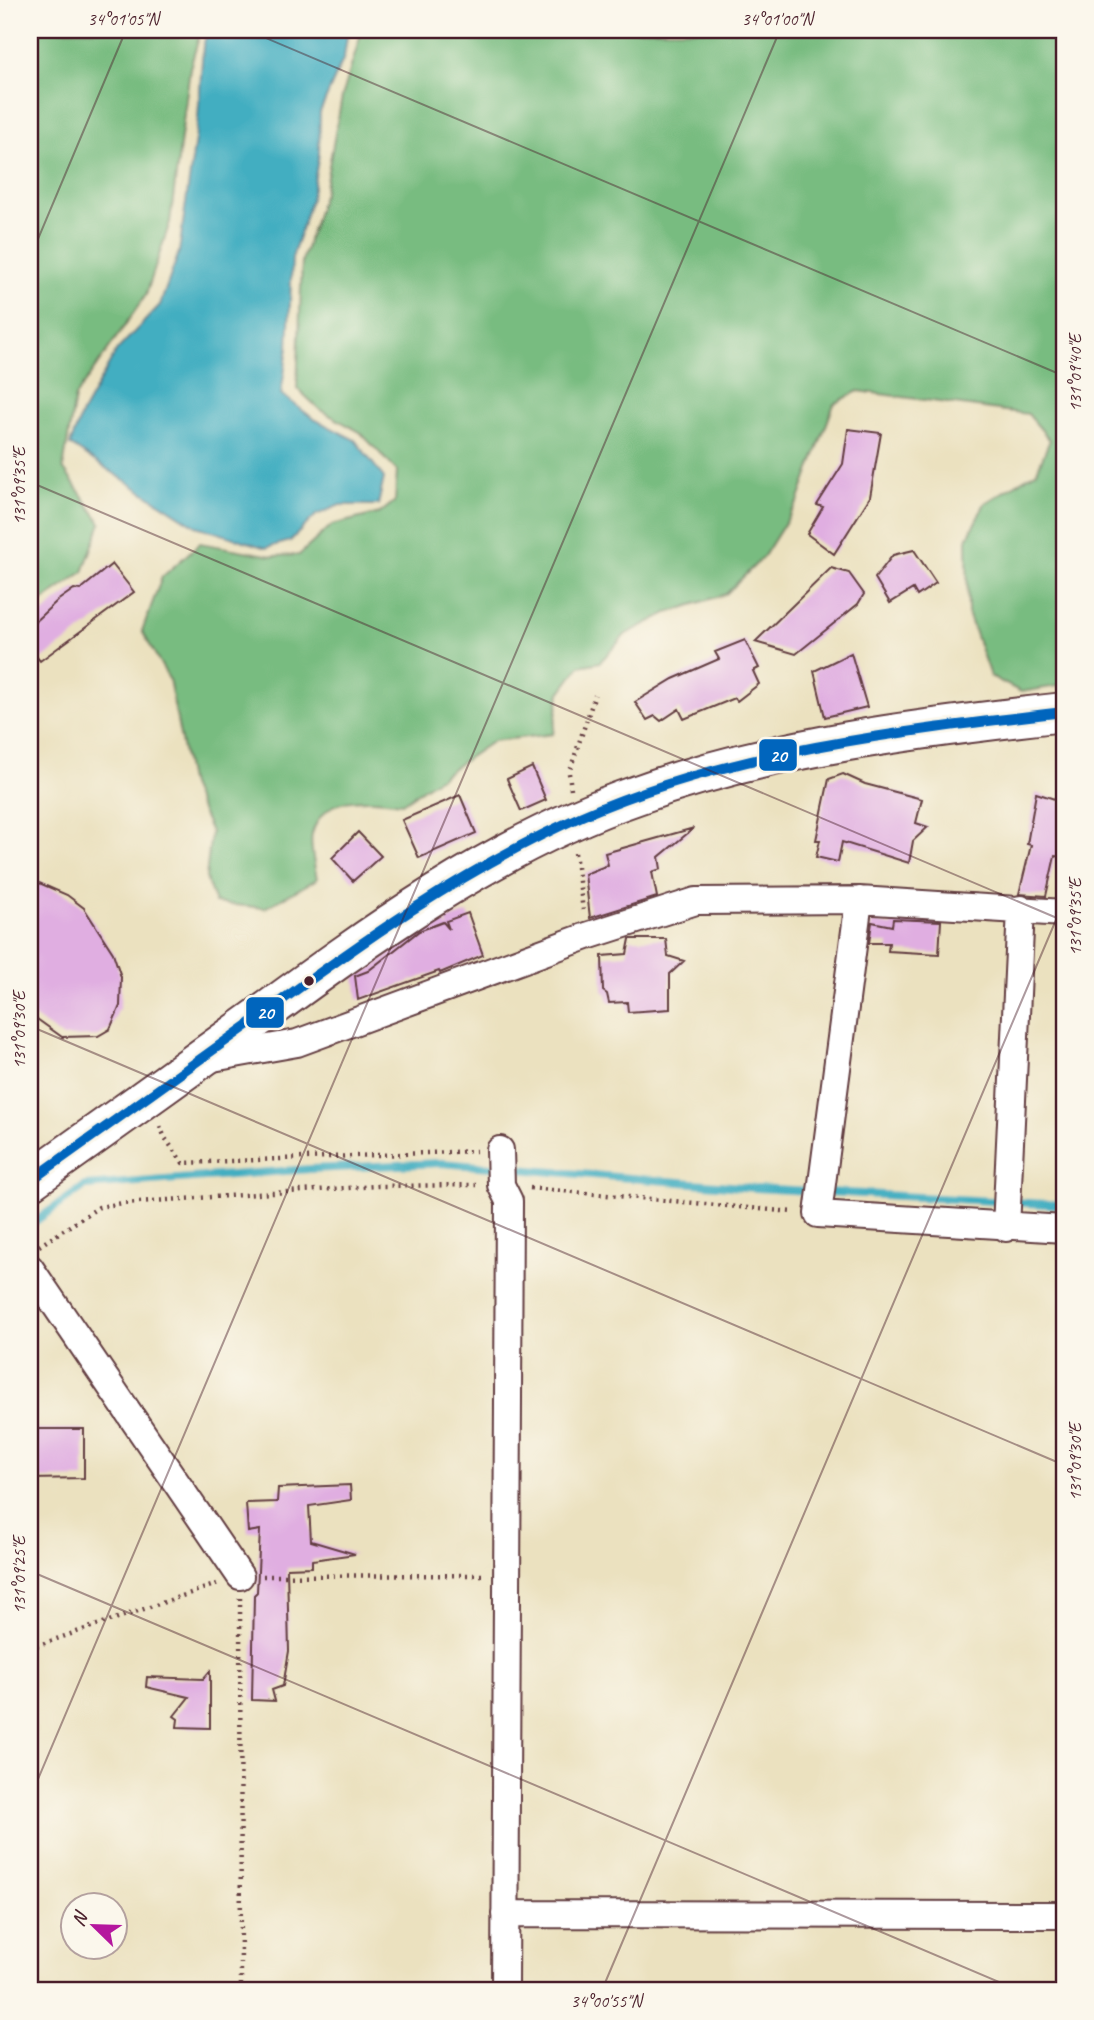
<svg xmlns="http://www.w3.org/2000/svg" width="1094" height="2020" font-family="Caveat,sans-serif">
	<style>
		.forest { fill: #78bc80; stroke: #616e56; stroke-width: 2 }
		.water { fill: #43aec1; stroke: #466676; stroke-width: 2 }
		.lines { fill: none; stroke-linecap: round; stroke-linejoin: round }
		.stream { stroke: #43aec1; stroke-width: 8 }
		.building { fill: #e0aee1 }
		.minor-casing { stroke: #623c41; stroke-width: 30 }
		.highway-casing { stroke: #623c41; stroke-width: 42 }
		.path { stroke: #623c41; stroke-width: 4.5; stroke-dasharray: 2 5; stroke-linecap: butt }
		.minor { stroke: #fff; stroke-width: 26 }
		.highway { stroke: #fff; stroke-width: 38 }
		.bus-1-casing { stroke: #fbf7ec; stroke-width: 16 }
		.bus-1 { stroke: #0065bd; stroke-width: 10 }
		.ticks { fill: none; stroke: #4a1f2b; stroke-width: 2; stroke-opacity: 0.45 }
		.bus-dot { fill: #4a1f2b; stroke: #fbf7ec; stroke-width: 2.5 }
		.line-badge { stroke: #fbf7ec; stroke-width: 2.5 }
		.badge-label { font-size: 19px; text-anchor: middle; font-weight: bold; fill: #fff }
		.neatline { fill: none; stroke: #4a1f2b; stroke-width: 2.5 }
		.ticks-label { font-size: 18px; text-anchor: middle; fill: #4a1f2b }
	</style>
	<rect width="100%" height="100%" fill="#fbf7ec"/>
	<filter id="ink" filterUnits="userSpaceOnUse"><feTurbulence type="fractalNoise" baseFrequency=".0143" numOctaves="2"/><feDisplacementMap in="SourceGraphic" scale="14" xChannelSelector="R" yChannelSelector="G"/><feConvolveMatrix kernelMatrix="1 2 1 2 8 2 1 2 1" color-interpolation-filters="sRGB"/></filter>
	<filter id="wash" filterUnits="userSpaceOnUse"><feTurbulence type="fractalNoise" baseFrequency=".00686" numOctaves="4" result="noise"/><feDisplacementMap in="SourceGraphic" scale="28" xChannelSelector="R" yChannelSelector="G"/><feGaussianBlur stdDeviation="1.57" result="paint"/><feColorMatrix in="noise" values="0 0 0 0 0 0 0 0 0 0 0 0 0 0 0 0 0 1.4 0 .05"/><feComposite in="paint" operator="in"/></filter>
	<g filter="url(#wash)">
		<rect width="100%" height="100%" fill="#ebe1bf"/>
		<path class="forest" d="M30,30h171l-11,38 -20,154 -24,73 -71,102 -12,71 38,55 -18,49 -50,36 -3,-1z
			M362,30h702v655l-43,7 -31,-16 -22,-63 -1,-74 18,-36 52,-32 13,-31 -22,-26 -170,-23 -24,13 -36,98 -34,54 -38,38 -59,19 -41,21 -26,28 -20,4 -20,27 -7,41 -60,7 -91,62c-34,-4 -78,-11 -90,31 -3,12 3,33 5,45l-52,29 -50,-5 -9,-25 5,-46 -21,-46 -21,-107 -27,-48 20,-54 38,-34 72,13 27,-1 33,-30 48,-12 15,-12 2,-30 -37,-39 -40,-22 -23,-22 5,-127 22,-69 18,-95z"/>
		<path class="water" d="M208,30h140l-4,27 -24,55 -1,42 -8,45 -19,59 -4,90 -7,46 33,25 41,21 29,38 -6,27h-38l-24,10 -26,26 -24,7 -70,-22 -126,-81 12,-32 35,-63 43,-45 19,-53 19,-134 5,-72z"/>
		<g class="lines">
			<path class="stream" d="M30,1225l55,-39 225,-17 131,-6 314,25 309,17"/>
		</g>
		<g id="blocks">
			<path class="building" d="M848,429l33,4 -11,64 -36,57 -27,-20 16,-27 -6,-2 26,-41z
				M914,550l22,33 -19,13 -4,-7 -23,14 -15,-25 18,-23z
				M112,564l22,28 -94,69 -10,-12v-23l27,-25 17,-12 6,1z
				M831,568l18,5 15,21 -6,10 -62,50 -41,-12z
				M745,640l14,28 -6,3 6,13 -22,17 -2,-3 -51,21 -5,-10 -18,12 -6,-5 -8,4 -12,-18 38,-23 46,-20 -4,-7z
				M851,653l16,54 -42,10 -11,-46z
				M532,767l14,33 -25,11 -14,-32z
				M843,774l22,10 57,15 -6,24 12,4 -15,14 -4,22 -67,-21 -4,20 -22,-5 4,-17h-4l13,-61z
				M1036,793l28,9v55l-9,-1 -9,40 -27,-2 12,-49 -4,-1z
				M460,795l16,38 -57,25 -17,-38z
				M694,828l-35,29 2,12 -9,3 5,25 -67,21 -5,-44 23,-9 -3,-12z
				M358,832l23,24 -28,25 -21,-23z
				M30,879l37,16 17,13 29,45 8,24 -1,29 -10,23 -12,7 -36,1 -32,-23z
				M468,913l15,42 -43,18 -1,-2 -81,29 -3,-24 13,-5 51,-40 24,-9 6,7 -3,-8z
				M893,919l48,2 -2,33 -51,-3 1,-8h-20l3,-21 20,4z
				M630,939h36l2,17 16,5 -14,13v35l-42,3 -1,-10 -18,1 -2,-9 -4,-3 -1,-35 25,-2z
				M30,1429h54v49l-54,1z
				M350,1485l1,15 -42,6 2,35 44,13 -43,6v7l-25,1 2,83 -6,35 -11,4 3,11 -23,-1 2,-105 3,-3 3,-62 -12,2 -2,-29 31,-1 1,-14z
				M210,1671v57l-33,-1 1,-8 -4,-3 15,-19 -43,-10 1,-10 56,2z"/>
		</g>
	</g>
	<g filter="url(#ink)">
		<use href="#blocks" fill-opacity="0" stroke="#623c41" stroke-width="2"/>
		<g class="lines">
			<g class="minor-casing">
				<path id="minor" d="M859,900l-41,314 246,15
					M207,1059l90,-16 290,-107 109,-35 163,-1 205,13
					M500,1150l1,35 8,16 -4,789
					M1006,1228l15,-319
					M30,1268l210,308
					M505,1914l559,1"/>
			</g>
			<g class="highway-casing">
				<path id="highway" d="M30,1181c74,-53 149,-106 222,-159 120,-88 243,-178 385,-227 136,-49 284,-67 427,-83"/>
			</g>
			<path class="path" d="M571,789l-2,-16 26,-78
				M575,853l8,57
				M160,1126l5,12 18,25 293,-12
				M530,1188l263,24
				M39,1246l60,-39 24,-4 254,-17 99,-1
				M263,1576l219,-1
				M240,1598l1,392
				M30,1648l187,-64"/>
			<use href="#minor" class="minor"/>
			<use href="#highway" class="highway"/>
			<g class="bus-1-casing">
				<path id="bus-1" d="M30,1181c74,-53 149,-106 222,-159 105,-77 211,-153 330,-206 152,-66 320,-85 482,-104"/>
			</g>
			<use href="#bus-1" class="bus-1"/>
		</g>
	</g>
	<path class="ticks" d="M247,30l817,346M30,258l96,-228M30,482l1034,439M30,1026l1034,439M30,1571l988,419M30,1798l750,-1768M602,1990l462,-1089"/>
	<circle class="bus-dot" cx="309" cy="981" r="6"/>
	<g class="line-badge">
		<rect x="758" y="738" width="40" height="34" rx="7" fill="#0065bd"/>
		<rect x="245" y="996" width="40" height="33" rx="7" fill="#0065bd"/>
	</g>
	<g class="badge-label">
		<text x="778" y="762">20</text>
		<text x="265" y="1019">20</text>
	</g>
	<rect width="1094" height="2020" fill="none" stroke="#fbf7ec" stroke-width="77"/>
	<g transform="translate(94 1926) rotate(293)"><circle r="33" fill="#fbf7ec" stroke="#b4a19f" stroke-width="2"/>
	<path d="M0-5L12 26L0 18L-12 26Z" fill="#b5179e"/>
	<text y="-10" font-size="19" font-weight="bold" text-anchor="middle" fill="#4a1f2b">N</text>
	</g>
	<rect x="38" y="38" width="1018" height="1944" class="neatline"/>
	<g class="ticks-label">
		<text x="123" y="25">34°01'05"N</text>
		<text x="777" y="25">34°01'00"N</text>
		<text transform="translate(1075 373) rotate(-90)" y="6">131°09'40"E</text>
		<text transform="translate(19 486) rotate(-90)" y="6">131°09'35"E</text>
		<text transform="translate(1075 917) rotate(-90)" y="6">131°09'35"E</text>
		<text transform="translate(19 1030) rotate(-90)" y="6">131°09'30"E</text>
		<text transform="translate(1075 1462) rotate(-90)" y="6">131°09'30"E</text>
		<text transform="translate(19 1575) rotate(-90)" y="6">131°09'25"E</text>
		<text x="606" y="2007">34°00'55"N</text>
	</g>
</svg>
